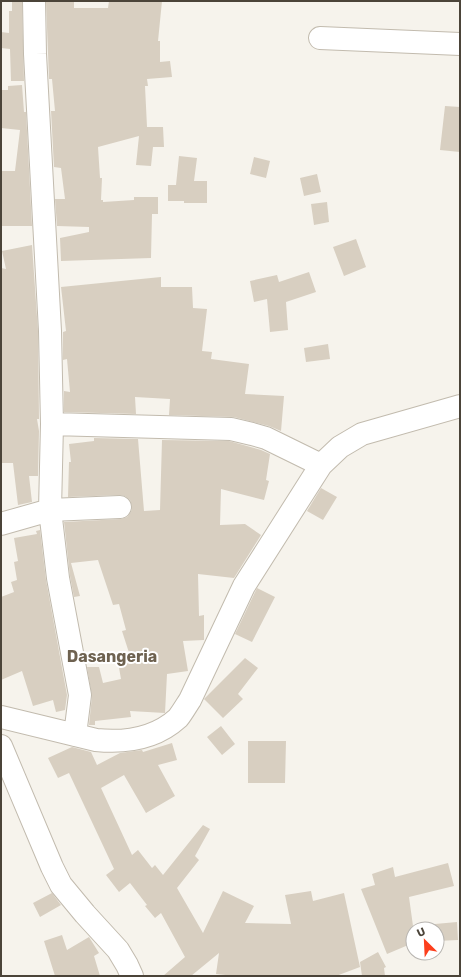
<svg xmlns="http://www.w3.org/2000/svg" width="461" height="977" font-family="Rubik,sans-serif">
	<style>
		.building { fill: #d8cfc1 }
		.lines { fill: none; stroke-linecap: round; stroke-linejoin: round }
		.minor-casing { stroke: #c2bbae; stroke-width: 24 }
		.minor { stroke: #fff; stroke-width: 22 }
		.labels { text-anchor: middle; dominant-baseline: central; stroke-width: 4; stroke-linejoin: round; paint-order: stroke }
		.quarter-label { font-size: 16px; font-weight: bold; fill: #6e6250; stroke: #fff }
	</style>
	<rect width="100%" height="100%" fill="#f6f3ec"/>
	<path class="building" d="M12,1h10l2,80h-13l-1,-32 -9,-1v-16l8,1v-22h3z
		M46,1h28v7h34l1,-7h53l-4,40h2v21l10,-1 2,16 -25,2 1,7h-3l2,41h16l1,20h-11l-2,19 -15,-1 3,-29 -41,11 2,31h2l-1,22h2v2l31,-2v-3h24v17h-6l-1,44 -90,3 -1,-23 29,-6v-5l-32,-1 -2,-27h10l-4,-31 -7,-1 -3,-56h4l-3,-32h-3z
		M22,85l2,27h2l6,114h-31v-55h14l5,-41 -19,-2v-38h7v-4z
		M445,106l15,1v45l-20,-2z
		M179,156l18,2 -3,23h13v22h-23v-2h-16v-16h8z
		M254,157l16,4 -4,17 -16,-4z
		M317,174l4,18 -17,4 -4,-18z
		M327,202l2,20 -15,3 -3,-21z
		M356,239l10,28 -22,9 -11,-29z
		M32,245l6,86 1,88h-2l2,12 -1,45h-9l3,26 -14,3 -5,-42h-12v-195l5,1 -4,-18z
		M309,272l7,20 -30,10 2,28 -18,2 -3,-33 -13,3 -4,-21 27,-6 2,7z
		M161,277v10h31l1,21 14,1 -5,42 10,1 -1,7 38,5 -4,30 39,2 -3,35 -12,-5 -35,-9 -65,-2 1,-16 -35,-2 1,17 -72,-2v-21l6,1 -3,-33 -4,1v-28l3,-1 -5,-44z
		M328,344l2,15 -24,3 -2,-14z
		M94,438l44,1 6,72 16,-1 2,-70 67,1 32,9 9,4 -4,26 3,1 -5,19 -43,-11 -1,36 25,-1 16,11 -27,43 -36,-4 1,42 5,-1v25l-21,1 5,30 -21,3 -2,39 -35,-2 1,6 -36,4v4h-6l3,-29 -5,-29h12l4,16 18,-4 -3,-17h14l-10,-31 4,-1 -7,-26 -6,1 -15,-45 -27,3 9,33 -6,1 -4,-21 -6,-54 57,-3 6,-2 4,-5 1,-5 -2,-7 -5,-4 -5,-1 -52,2 1,-35h2l-2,-18 25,-3z
		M321,488l16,9 -14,23 -16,-9z
		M40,530l6,50 21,115 -2,15 -9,2 -3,-12 -20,6 -11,-35 -21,9v-83l13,-5 -3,-10 6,-2 -3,-18 4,-1 -4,-23 23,-4 -1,-3z
		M257,588l18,9 -23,45 -17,-8z
		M245,658l13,10 -20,26 5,5 -20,19 -19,-19z
		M221,726l14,18 -13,11 -15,-18z
		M248,741h38l-1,42h-37z
		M172,743l5,17 -19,5 17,31 -29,17 -22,-38 -23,13 31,67 6,-5 14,18 3,-3 8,10 40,-50 7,4 -15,27 4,4 -22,28 26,45 20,-42 31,15 -9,17 46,1 -6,-29 26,-4 2,10 31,-8 16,74 -24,9h-101l-19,-2 3,-21 -28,23h-28l22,-19 -24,-44 -6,5 -10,-12 2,-1 -17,-22 -11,9 -13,-17 8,-6 -45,-96 -11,5 -10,-20 24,-11 19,5 6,13 23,-12 22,-3 1,2z
		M448,863l6,23 -45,11 4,29 44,-4 1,18 -21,1v-12h-24v14l-26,11 -26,-65 14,-4 -3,-11 21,-7 2,10z
		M52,893l9,12 -21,12 -7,-14z
		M62,935l5,15 22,-13 10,16 -5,3 6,20h-45l-11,-35z
		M378,952l8,15 -2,1 1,8h-23l-2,-14z"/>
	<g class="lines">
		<g class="minor-casing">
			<path id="minor" d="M320,38l140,6
				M52,424l179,5 21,5 14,4 55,27
				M1,524l49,-14 2,-86 -2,-93 -15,-277 -1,-53
				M1,717l95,23c30,3 59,-1 82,-22 4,-5 8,-12 12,-18l54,-114 77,-121 19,-18 22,-13 98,-28
				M75,735l5,-40 -22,-117 -8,-68 70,-3
				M1,746l51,121 9,18 24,29 33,36 9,15 5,11"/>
		</g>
		<use href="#minor" class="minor"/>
	</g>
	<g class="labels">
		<g class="quarter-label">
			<text x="112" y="656">Dasangeria</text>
		</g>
	</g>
	<rect width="461" height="977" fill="none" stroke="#4b4439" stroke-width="4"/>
	<g transform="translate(425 941) rotate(336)"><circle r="19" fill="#ffffff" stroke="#b7b4b0"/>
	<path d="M0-3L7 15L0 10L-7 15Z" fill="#fc3f1d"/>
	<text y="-6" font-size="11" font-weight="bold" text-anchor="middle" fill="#4b4439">U</text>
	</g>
</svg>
